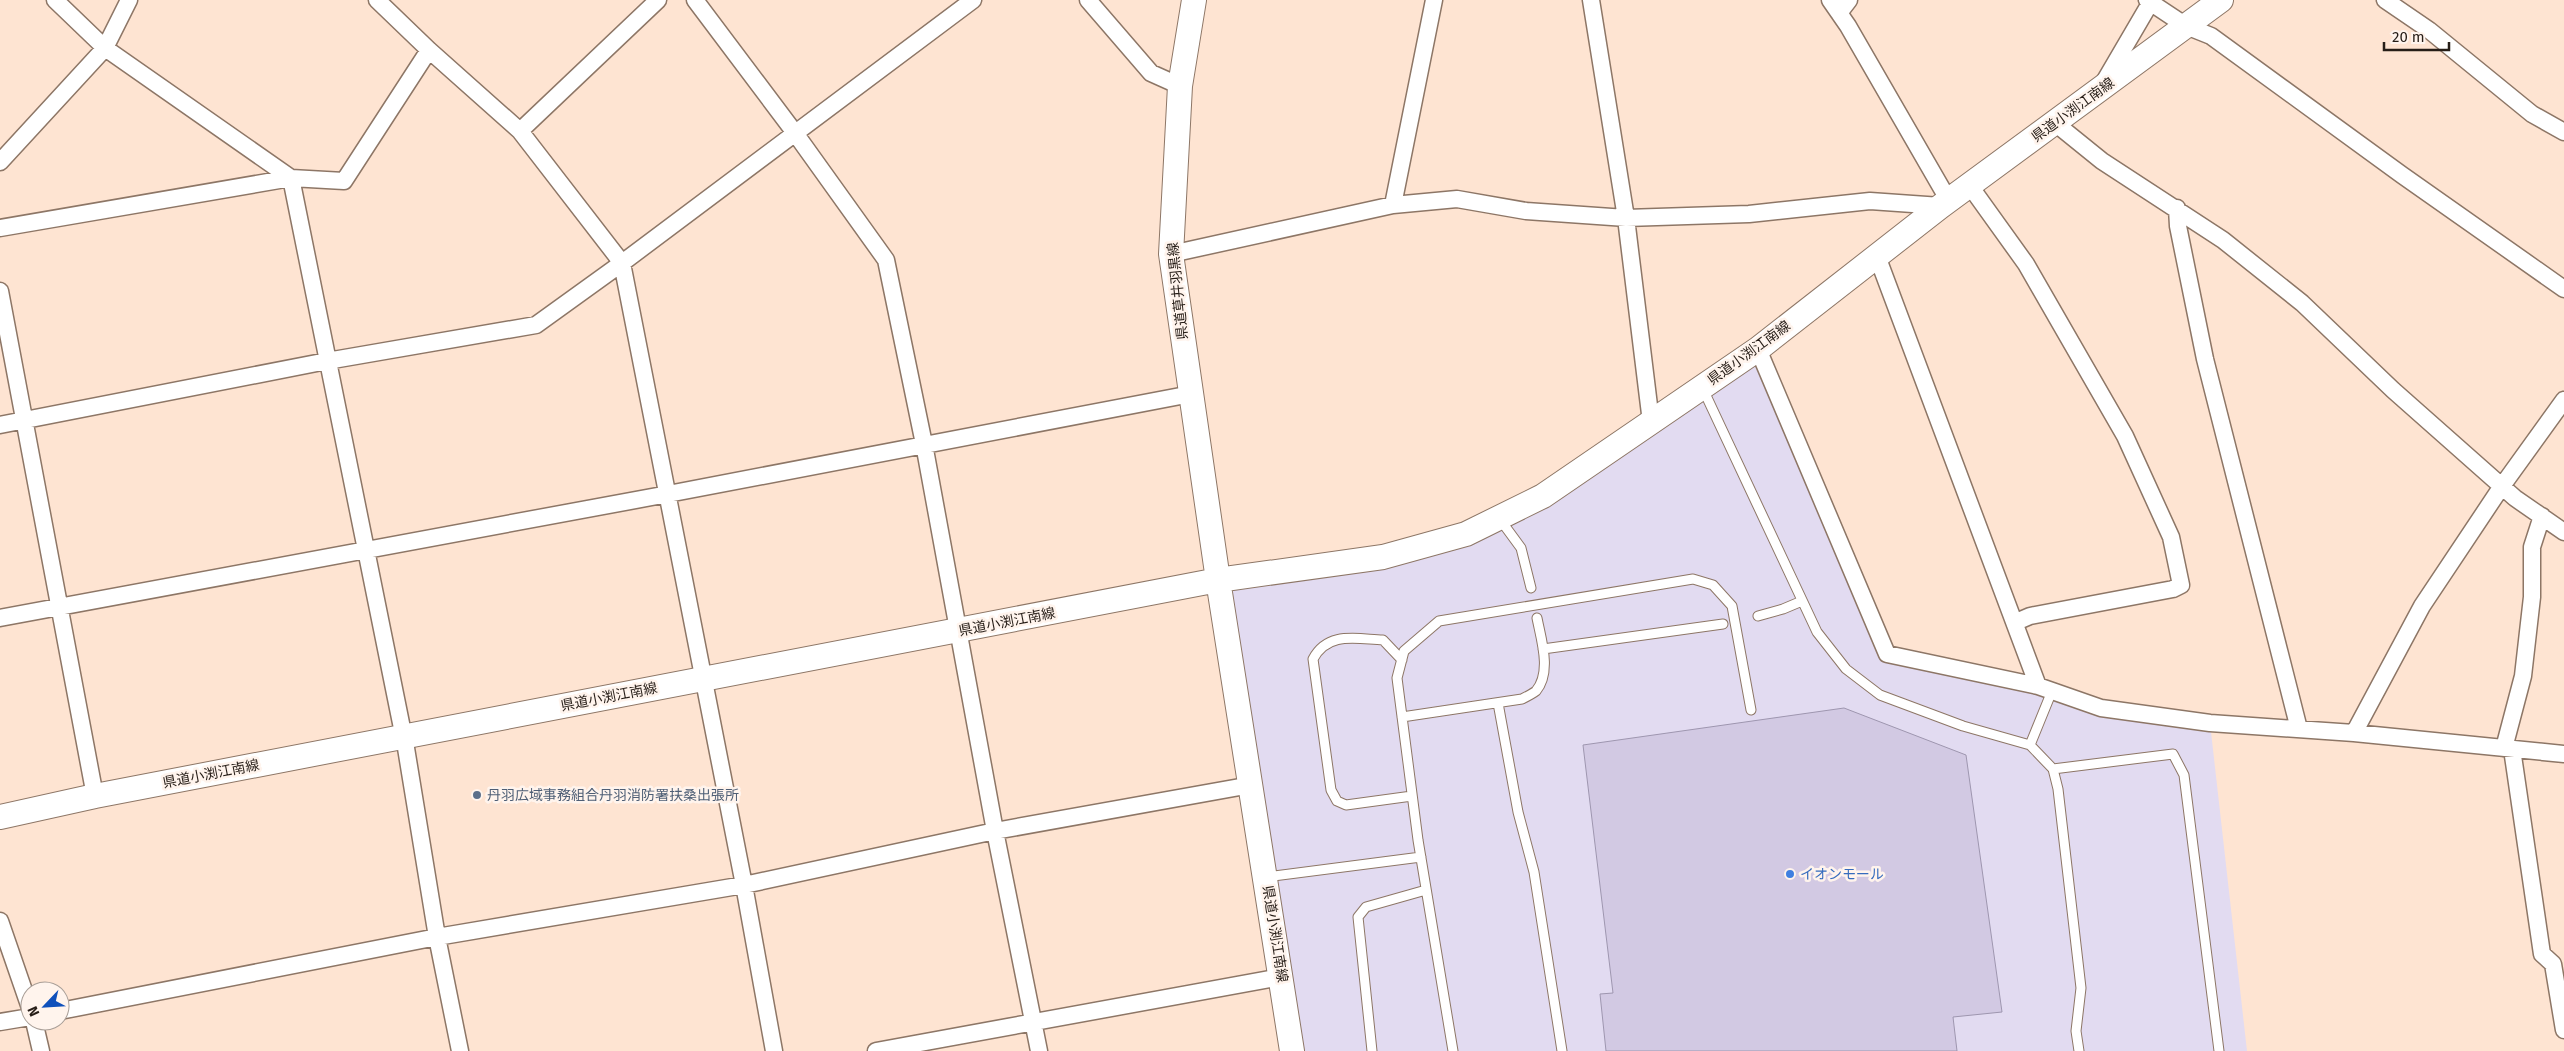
<svg xmlns="http://www.w3.org/2000/svg" width="2564" height="1051" font-family="'Fira Sans','Noto Sans JP',sans-serif">
	<style>
		.commercial { fill: #e2dbf1 }
		.building { fill: #d2c9e3; stroke: #9e96af }
		.lines { fill: none; stroke-linecap: round; stroke-linejoin: round }
		.service-casing { stroke: #8d7666; stroke-width: 11 }
		.minor-casing { stroke: #8d7666; stroke-width: 19 }
		.secondary-casing { stroke: #8d7666; stroke-width: 26 }
		.service { stroke: #fff; stroke-width: 9 }
		.minor { stroke: #fff; stroke-width: 16 }
		.secondary { stroke: #fff; stroke-width: 24 }
		.service-dot { fill: #5c6f8a; stroke: #fff4ed; stroke-width: 2 }
		.shop-dot { fill: #3f7fe0; stroke: #fff4ed; stroke-width: 2 }
		.labels { text-anchor: middle; dominant-baseline: central; stroke-width: 5; stroke-linejoin: round; paint-order: stroke }
		.street-label { font-size: 14px; fill: #261d17; stroke: #fff4ed }
		.service-label { font-size: 14px; fill: #4e5e75; stroke: #fff4ed; text-anchor: start }
		.shop-label { font-size: 14px; fill: #366cbe; stroke: #fff4ed; text-anchor: start }
	</style>
	<rect width="100%" height="100%" fill="#fee4d2"/>
	<path class="commercial" d="M1758,349l129,305 214,54 109,15 37,328h-959l-70,-471 248,-46z"/>
	<path class="building" d="M1844,708l122,47 36,257 -49,5 4,34h-351l-6,-57 13,-1 -30,-248z"/>
	<g class="lines">
		<g class="service-casing">
			<path id="service" d="M1702,387l115,245 29,37 34,26 83,31 67,19 23,24 5,20 23,199 -5,43 3,20
				M1499,518l22,30 10,40
				M1758,616l25,-7 19,-8
				M1543,649l180,-25
				M1402,660l-19,-20c-27,-1 -55,-9 -70,19l18,131 6,11 9,4 66,-9
				M1498,703l20,109 16,60 28,179
				M1402,717l120,-18c4,-2 10,-5 14,-8 16,-19 5,-52 1,-73
				M2030,745l22,-54
				M2053,769l120,-15 11,21 35,276
				M1266,877l155,-20
				M1372,1051l-14,-134 8,-10 60,-17
				M1453,1051l-35,-211 -21,-162 7,-27 35,-30 254,-42 20,6 19,21 19,104"/>
		</g>
		<g class="minor-casing">
			<path id="minor" d="M55,0l50,48 186,130 115,570 31,189 23,114
				M377,0l52,50 91,81 102,132 122,622 30,166
				M695,0l100,133 91,127 38,184 71,387 44,220
				M1088,0l63,73 29,13
				M1591,0l35,218 25,204
				M1830,0l18,26 101,175
				M2147,0l39,26 25,10 191,139 162,114
				M2385,0l44,30 103,84 32,18
				M1839,13l10,-13
				M2104,82l48,-82
				M2055,123l47,38 121,79 79,63 91,87 122,108 49,34
				M520,131l138,-131
				M0,162l105,-114 24,-48
				M1970,186l56,78 99,172 46,101 10,48 -8,4 -143,27 -14,6
				M1393,205l41,-205
				M2177,208l1,18 27,133 94,370
				M0,228l291,-50 53,3 85,-131
				M1171,254l222,-49 64,-6 69,12 100,7 123,-4 121,-13 71,5
				M1877,256l161,430
				M0,291l95,505
				M1758,349l129,305 151,32 63,22 109,15 144,10 210,21
				M0,425l327,-64 209,-36 86,-62 351,-263
				M0,618l668,-124 523,-100
				M2354,733l68,-127 80,-120 62,-86
				M2504,748l19,-72 9,-79v-50l10,-31
				M2512,749l30,205 11,10 11,66
				M0,921l30,87
				M60,1011l377,-74 307,-52 251,-54 256,-46
				M34,1021l7,30
				M0,1022l30,-5
				M876,1051l405,-74"/>
		</g>
		<g class="secondary-casing">
			<path id="secondary" d="M1194,0l-14,86 -9,168 47,326 74,471
				M0,817l95,-21 1123,-216 165,-23 83,-23 77,-38 215,-147 183,-143 280,-206"/>
		</g>
		<use href="#service" class="service"/>
		<use href="#minor" class="minor"/>
		<use href="#secondary" class="secondary"/>
	</g>
	<circle class="service-dot" cx="477" cy="795" r="5"/>
	<circle class="shop-dot" cx="1790" cy="874" r="5"/>
	<g class="labels">
		<g class="street-label">
			<text transform="translate(2073 110) rotate(-36)">県道小渕江南線</text>
			<text transform="translate(1178 291) rotate(-96)">県道草井羽黒線</text>
			<text transform="translate(1749 353) rotate(-36)">県道小渕江南線</text>
			<text transform="translate(1007 622) rotate(-11)">県道小渕江南線</text>
			<text transform="translate(609 697) rotate(-11)">県道小渕江南線</text>
			<text transform="translate(211 774) rotate(-11)">県道小渕江南線</text>
			<text transform="translate(1275 934) rotate(81)">県道小渕江南線</text>
		</g>
		<g class="service-label">
			<text x="487" y="795">丹羽広域事務組合丹羽消防署扶桑出張所</text>
		</g>
		<g class="shop-label">
			<text x="1800" y="874">イオンモール</text>
		</g>
	</g>
	<g transform="translate(45 1006) rotate(245)"><circle r="24" fill="#fff4ed" stroke="#a89e97"/>
	<path d="M0-4L9 19L0 12L-9 19Z" fill="#0f50bb"/>
	<text y="-8" font-size="14" font-weight="bold" text-anchor="middle" fill="#261d17">N</text>
	</g>
	<path d="M2384 42v8h65v-8" fill="none" stroke="#261d17" stroke-width="2.5"/>
	<text x="2392" y="42" font-size="15" fill="#261d17" stroke="#fff4ed" stroke-width="4" paint-order="stroke">20 m</text>
</svg>
